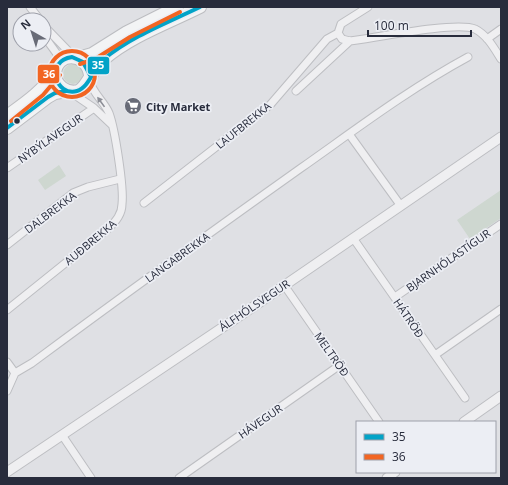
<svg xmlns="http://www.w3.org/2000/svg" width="508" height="485" font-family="'Open Sans',sans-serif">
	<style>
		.green { fill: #ced7d0 }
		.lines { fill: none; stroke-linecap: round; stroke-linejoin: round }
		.minor-casing { stroke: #bdbec2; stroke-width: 9 }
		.tertiary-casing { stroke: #bdbec2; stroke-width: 11 }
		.primary-casing { stroke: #bcbdc1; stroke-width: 14 }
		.minor { stroke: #efeff1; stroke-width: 7 }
		.tertiary { stroke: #efeff1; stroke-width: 9 }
		.primary { stroke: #f3f4f5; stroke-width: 12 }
		.bus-1-casing { stroke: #eceef4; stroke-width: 7 }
		.bus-2-casing { stroke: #eceef4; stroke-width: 7 }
		.bus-1 { stroke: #02a3c7; stroke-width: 4 }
		.bus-2 { stroke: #f26522; stroke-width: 4 }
		.oneway { fill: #8c8e96 }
		.bus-dot { fill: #282c3c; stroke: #eceef4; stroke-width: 1.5 }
		.labels { text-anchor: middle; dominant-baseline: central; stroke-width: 3.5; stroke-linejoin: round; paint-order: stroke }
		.poi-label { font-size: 11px; font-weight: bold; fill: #282c3c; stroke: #eceef4; text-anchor: start }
		.street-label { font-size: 11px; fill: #282c3c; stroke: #eceef4 }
		.line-badge { stroke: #eceef4; stroke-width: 1.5 }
		.badge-label { font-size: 11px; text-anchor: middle; font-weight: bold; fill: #fff }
	</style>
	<rect width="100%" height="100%" fill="#dfe0e4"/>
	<path class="green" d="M63 74a10 10 0 1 1 20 0a10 10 0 1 1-20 0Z
		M59,165l7,11 -21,14 -7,-10z
		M501,190v28l-31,21 -13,-19z"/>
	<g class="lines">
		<g class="minor-casing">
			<path id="minor" d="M30,7l10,13
				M44,26l30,31
				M338,33l4,6 8,2c24,-3 107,-20 125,-12 12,6 19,19 26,30
				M338,33l3,-9 27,-17
				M44,36l13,18 2,9
				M487,39l14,-10
				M296,91l54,-50
				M72,93l22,15 18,17
				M349,134l52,72
				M7,168l87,-60
				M144,203l126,-98 57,-66 11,-6
				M353,238l112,160
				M7,245l66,-52 15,-6 32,-8
				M284,285l95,137
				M395,297l106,-73
				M7,310l102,-82c7,-7 13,-14 13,-24 2,-17 -7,-75 -13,-91 -5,-12 -17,-20 -20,-34
				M435,355l66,-46
				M7,362l8,11
				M15,373l17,-10c89,-66 179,-131 269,-195 54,-38 108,-79 167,-111
				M7,391l8,-18
				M62,435l29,43
				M179,478l161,-113"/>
		</g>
		<g class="tertiary-casing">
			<path id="tertiary" d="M464,422l37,-26
				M7,472l243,-163 251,-172
				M387,478l8,-6"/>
		</g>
		<g class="primary-casing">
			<path id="primary" d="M78,58l14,-4 35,-22 50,-25
				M90,75c-3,-23 -34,-24 -35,-1 0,11 12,20 23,17 9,-3 15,-24 26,-32 27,-23 64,-36 96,-52
				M7,116c18,-13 36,-25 48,-44
				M7,128l41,-31 7,-4 11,-2"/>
		</g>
		<use href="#minor" class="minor"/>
		<use href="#tertiary" class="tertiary"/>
		<use href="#primary" class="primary"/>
		<g class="bus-1-casing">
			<path id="bus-1" d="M90,75l-7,-13 -11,-5c-28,4 -16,40 5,34 12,-3 17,-24 27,-32 28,-23 63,-36 96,-52
				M7,128l41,-31 7,-4 11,-2"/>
		</g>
		<g class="bus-2-casing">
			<path id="bus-2" d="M49 74a23 23 0 1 1 46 0a23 23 0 1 1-46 0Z
				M80,64l15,-5 35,-22 50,-25
				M11,121l32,-26 17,-20"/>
		</g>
		<use href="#bus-1" class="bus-1"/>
		<use href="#bus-2" class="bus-2"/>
	</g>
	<defs><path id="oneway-solid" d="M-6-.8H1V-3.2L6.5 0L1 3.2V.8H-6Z"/></defs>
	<use class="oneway" href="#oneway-solid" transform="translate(101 102) rotate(-126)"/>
	<defs>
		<g id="supermarket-disc" transform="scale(0.9)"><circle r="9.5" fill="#686b77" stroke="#eceef4"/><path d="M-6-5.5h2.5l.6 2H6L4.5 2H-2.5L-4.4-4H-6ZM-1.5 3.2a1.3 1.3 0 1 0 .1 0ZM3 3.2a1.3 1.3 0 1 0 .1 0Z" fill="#fff"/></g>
	</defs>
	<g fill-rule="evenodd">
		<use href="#supermarket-disc" x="133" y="106"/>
	</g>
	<circle class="bus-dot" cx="17" cy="121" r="3.5"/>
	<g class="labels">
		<g class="poi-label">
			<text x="146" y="106">City Market</text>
		</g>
		<g class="street-label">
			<text transform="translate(243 125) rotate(-39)">LAUFBREKKA</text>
			<text transform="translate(50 138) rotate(-35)">NÝBÝLAVEGUR</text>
			<text transform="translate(50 212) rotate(-37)">DALBREKKA</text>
			<text transform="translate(90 242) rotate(-40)">AUÐBREKKA</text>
			<text transform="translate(177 257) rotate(-36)">LANGABREKKA</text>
			<text transform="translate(448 260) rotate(-35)">BJARNHÓLASTÍGUR</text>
			<text transform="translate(254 305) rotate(-34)">ÁLFHÓLSVEGUR</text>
			<text transform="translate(409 318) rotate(56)">HÁTRÖÐ</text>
			<text transform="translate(332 354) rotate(55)">MELTRÖÐ</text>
			<text transform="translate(260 421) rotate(-35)">HÁVEGUR</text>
		</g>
	</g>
	<g class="line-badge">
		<rect x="87" y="56" width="23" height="19" rx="4" fill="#02a3c7"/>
		<rect x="37" y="64" width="23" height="20" rx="4" fill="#f26522"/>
	</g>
	<g class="badge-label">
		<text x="98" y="69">35</text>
		<text x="49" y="78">36</text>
	</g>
	<rect width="508" height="485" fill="none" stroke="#282c3c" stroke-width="16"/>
	<rect x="356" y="421" width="140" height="52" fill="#eceef4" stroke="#9ea0aa"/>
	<rect x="364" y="434" width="20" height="6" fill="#02a3c7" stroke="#9ea0aa"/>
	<text x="392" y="441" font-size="12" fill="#282c3c">35</text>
	<rect x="364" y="454" width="20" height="6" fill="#f26522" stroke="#9ea0aa"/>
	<text x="392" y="461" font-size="12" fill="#282c3c">36</text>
	<g transform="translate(32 32) rotate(321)"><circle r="19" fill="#eceef4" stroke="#9ea0aa"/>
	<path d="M0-3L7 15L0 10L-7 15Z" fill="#686b77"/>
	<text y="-6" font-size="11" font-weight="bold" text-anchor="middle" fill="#282c3c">N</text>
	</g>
	<path d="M368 30v6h103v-6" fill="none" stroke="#282c3c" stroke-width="2"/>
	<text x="374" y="30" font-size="12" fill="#282c3c" stroke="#eceef4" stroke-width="3" paint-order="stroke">100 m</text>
</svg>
